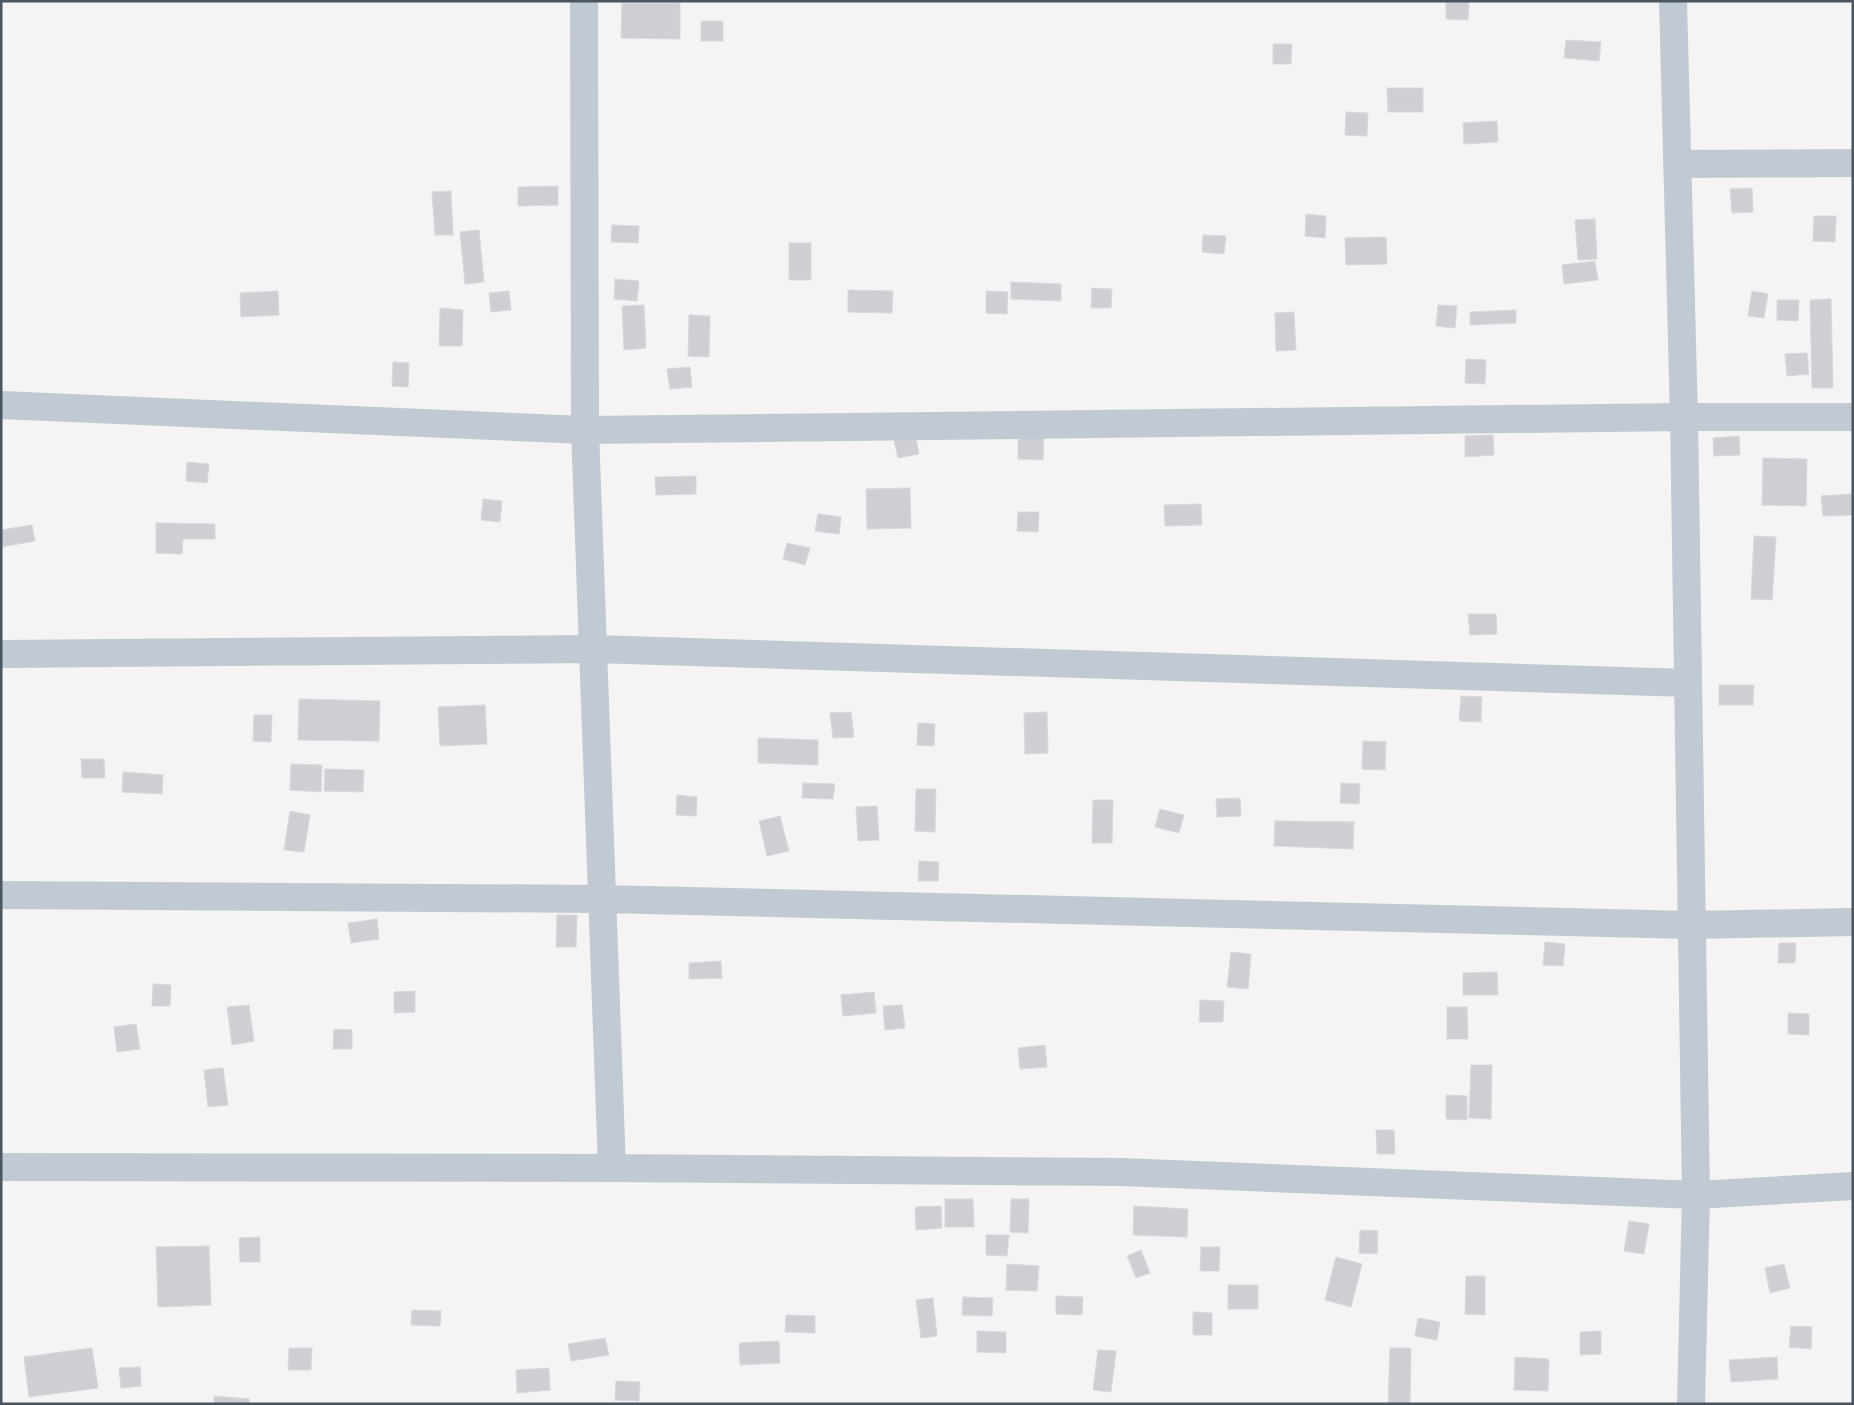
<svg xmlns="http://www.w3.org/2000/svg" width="1854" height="1405" font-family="'Fira Sans Condensed',sans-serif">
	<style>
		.building { fill: #cdcfd5; stroke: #d7d9de }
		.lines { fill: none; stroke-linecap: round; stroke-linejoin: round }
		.minor { stroke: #c1cad2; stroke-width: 28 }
	</style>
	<rect width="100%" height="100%" fill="#f5f3f3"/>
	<path class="building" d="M1446,1h23l-1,19 -22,-1z
		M622,3h58v36l-59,-1z
		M701,21h22v20h-22z
		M1566,40l35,2 -2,19 -35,-3z
		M1273,44h19l-1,20h-18z
		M1387,88h36v24h-35z
		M1346,112l22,1 -1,23 -22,-1z
		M1497,121l1,21 -34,2 -1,-21z
		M558,186v19l-40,1v-19z
		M1752,188l1,24 -21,1 -2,-24z
		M451,191l2,44h-18l-3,-43z
		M1306,214l20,2 -1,22 -20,-2z
		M1814,216h22l-1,26 -22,-1z
		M1595,219l2,40 -19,1 -3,-40z
		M612,225l27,1 -1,17 -27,-1z
		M479,230l5,52 -19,2 -5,-52z
		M1203,235l23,1 -2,18 -22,-2z
		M1386,237l1,27 -41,1 -1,-27z
		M789,243h22v37h-22z
		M1595,261l3,19 -34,4 -2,-19z
		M615,279l24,2 -2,20 -23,-2z
		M1011,282l50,2v17l-50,-2z
		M1092,288l20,1 -1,19h-20z
		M848,290l45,1 -1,22 -44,-1z
		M278,291l1,24 -38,2 -1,-24z
		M509,291l2,19 -20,2 -2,-19z
		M986,291l22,1 -1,22 -21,-1z
		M1752,291l16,3 -4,24 -16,-2z
		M1831,299l2,89h-21l-2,-88z
		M1777,300h22l-1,21 -21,-1z
		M644,305l2,43 -22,2 -2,-44z
		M1438,305l19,1 -2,22 -19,-2z
		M440,308l23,2 -1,36h-23z
		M1516,310v13l-46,2v-13z
		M1294,312l2,38 -20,1 -1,-38z
		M689,315l21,1 -1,41 -21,-1z
		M1807,353l2,21 -22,2 -2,-22z
		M1466,359l20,1 -1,24 -20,-1z
		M393,362l16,1 -1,24 -16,-1z
		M690,367l2,20 -22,2 -3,-20z
		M914,428l5,26 -21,4 -6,-26z
		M1018,435l26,1 -1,24 -25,-1z
		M1493,435l1,20 -29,2v-21z
		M1739,436l1,19 -26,1 -1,-18z
		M1763,458l44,1 -1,47 -44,-1z
		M187,462l22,2 -2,19 -21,-2z
		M696,476v18l-40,1 -1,-18z
		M910,488l1,40 -44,1 -1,-40z
		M1853,494v21l-30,1 -2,-20z
		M483,499l19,2 -2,21 -19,-2z
		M1201,504l1,21 -37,1 -1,-21z
		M1018,512h21l-1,20 -21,-1z
		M818,514l23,3 -2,17 -24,-3z
		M156,523l59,1v15h-32l-1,15 -26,-1z
		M32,525l3,16 -34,6v-17z
		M1754,536l22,1 -4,63 -21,-1z
		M787,543l23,5 -5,17 -22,-6z
		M1468,614h28l1,20 -27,1z
		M1719,685h35l-1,20h-34z
		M1461,696l21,1 -1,25 -22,-1z
		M299,699l81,2 -1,40 -81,-1z
		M485,705l2,39 -47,2 -2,-39z
		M851,712l3,25 -21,1 -3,-25z
		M1047,712l1,41 -23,1 -1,-41z
		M254,715h18l-1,27 -18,-1z
		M918,723l17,1 -1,22 -17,-1z
		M758,738l60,2v25l-60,-2z
		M1363,741l23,1 -1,28 -23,-1z
		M81,759h23l1,19h-23z
		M291,764l31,1 -1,27 -31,-2z
		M325,769l39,1 -1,22 -39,-1z
		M123,772l40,3 -1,19 -40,-2z
		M803,783l32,1 -2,15 -31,-1z
		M1341,783l19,1 -1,20 -19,-1z
		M916,789h20l-1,43 -20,-1z
		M677,795l20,2 -1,19 -20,-1z
		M1240,798l1,18 -24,1 -1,-18z
		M1093,800h20l-1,43h-20z
		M877,806l2,34 -21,1 -2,-34z
		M1160,809l24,6 -5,18 -24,-6z
		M290,811l20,4 -6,37 -20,-2z
		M780,816l9,35 -22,5 -8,-35z
		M1275,821l79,1 -1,27 -79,-3z
		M919,861l20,1 -1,19h-20z
		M557,915h20l-1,32h-20z
		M377,919l2,20 -28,4 -3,-20z
		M1545,942l20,2 -2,22 -20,-1z
		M1779,943h17l-1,20h-17z
		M1231,952l20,2 -3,35 -21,-2z
		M721,961l1,17 -33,1v-16z
		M1497,972l1,23h-35v-22z
		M153,984l18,1 -1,21h-18z
		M415,991v21l-21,1v-21z
		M874,992l2,21 -33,3 -2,-21z
		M1200,1000l24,1 -1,21h-24z
		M249,1005l5,36 -22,4 -5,-38z
		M902,1005l3,23 -20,2 -2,-24z
		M1447,1007h20l1,32h-21z
		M1788,1013l21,1v21l-21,-1z
		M136,1024l4,25 -23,3 -3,-25z
		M334,1029l18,1v19h-19z
		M1045,1045l2,22 -27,2 -2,-21z
		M1471,1065h21l-1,54 -22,-1z
		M223,1068l5,37 -20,2 -4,-37z
		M1446,1095l21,1v24l-21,-1z
		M1376,1130h18l1,24h-18z
		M945,1199h28l1,28h-29z
		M1011,1199h18l-1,34 -18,-1z
		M941,1206l1,22 -26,2 -1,-23z
		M1134,1206l54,3 -1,28 -54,-2z
		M1629,1221l20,3 -5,30 -20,-3z
		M1360,1230l18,1 -1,23 -18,-1z
		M986,1235h23l-2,21 -21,-1z
		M260,1237v25h-20l-1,-24z
		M209,1246l2,59 -53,2 -2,-60z
		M1201,1247h19l-1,24h-19z
		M1141,1250l9,23 -14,5 -9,-22z
		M1336,1257l26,7 -11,43 -26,-7z
		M1007,1264l32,2 -2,25 -31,-1z
		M1784,1264l6,24 -20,5 -5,-25z
		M1466,1276h19v39l-20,-1z
		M1228,1285h30v24h-30z
		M1056,1296l27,1 -1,18 -26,-1z
		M963,1297l30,1 -1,18 -30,-1z
		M933,1298l4,38 -16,2 -5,-38z
		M412,1310l29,1 -1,15 -29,-1z
		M1193,1312l19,1v22h-19z
		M786,1315l29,1v17l-30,-1z
		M1418,1318l22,4 -3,18 -22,-4z
		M1791,1326l21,1 -1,22 -22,-2z
		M977,1331l29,1v21l-29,-1z
		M1601,1331v23l-21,1v-23z
		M605,1338l4,17 -38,6 -3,-17z
		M779,1341l1,22 -40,2 -1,-22z
		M92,1348l6,40 -69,9 -5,-40z
		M289,1348h23l-1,22h-23z
		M1390,1348h21l-1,56h-22z
		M1098,1350l18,1 -5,41 -18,-2z
		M1515,1357l34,2 -1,32 -34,-1z
		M1777,1357l1,22 -47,3 -2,-22z
		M140,1367l1,19 -20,2 -2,-20z
		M549,1368l1,22 -33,3 -1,-23z
		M616,1381l24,1 -1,19 -24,-1z
		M214,1396l35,3v5h-35z"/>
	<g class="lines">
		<path class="minor" d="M584,1l1,429 27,738
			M1673,1l11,416 12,778 -5,209
			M1677,164l176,-1
			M1,405l584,25 1099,-13h169
			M1,654l593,-5 1094,34
			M1,895l602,4 1088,26 162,-3
			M1,1167l611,1 509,4 575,23 157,-9"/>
	</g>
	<rect width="1854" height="1405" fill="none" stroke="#4a5661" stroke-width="5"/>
</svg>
